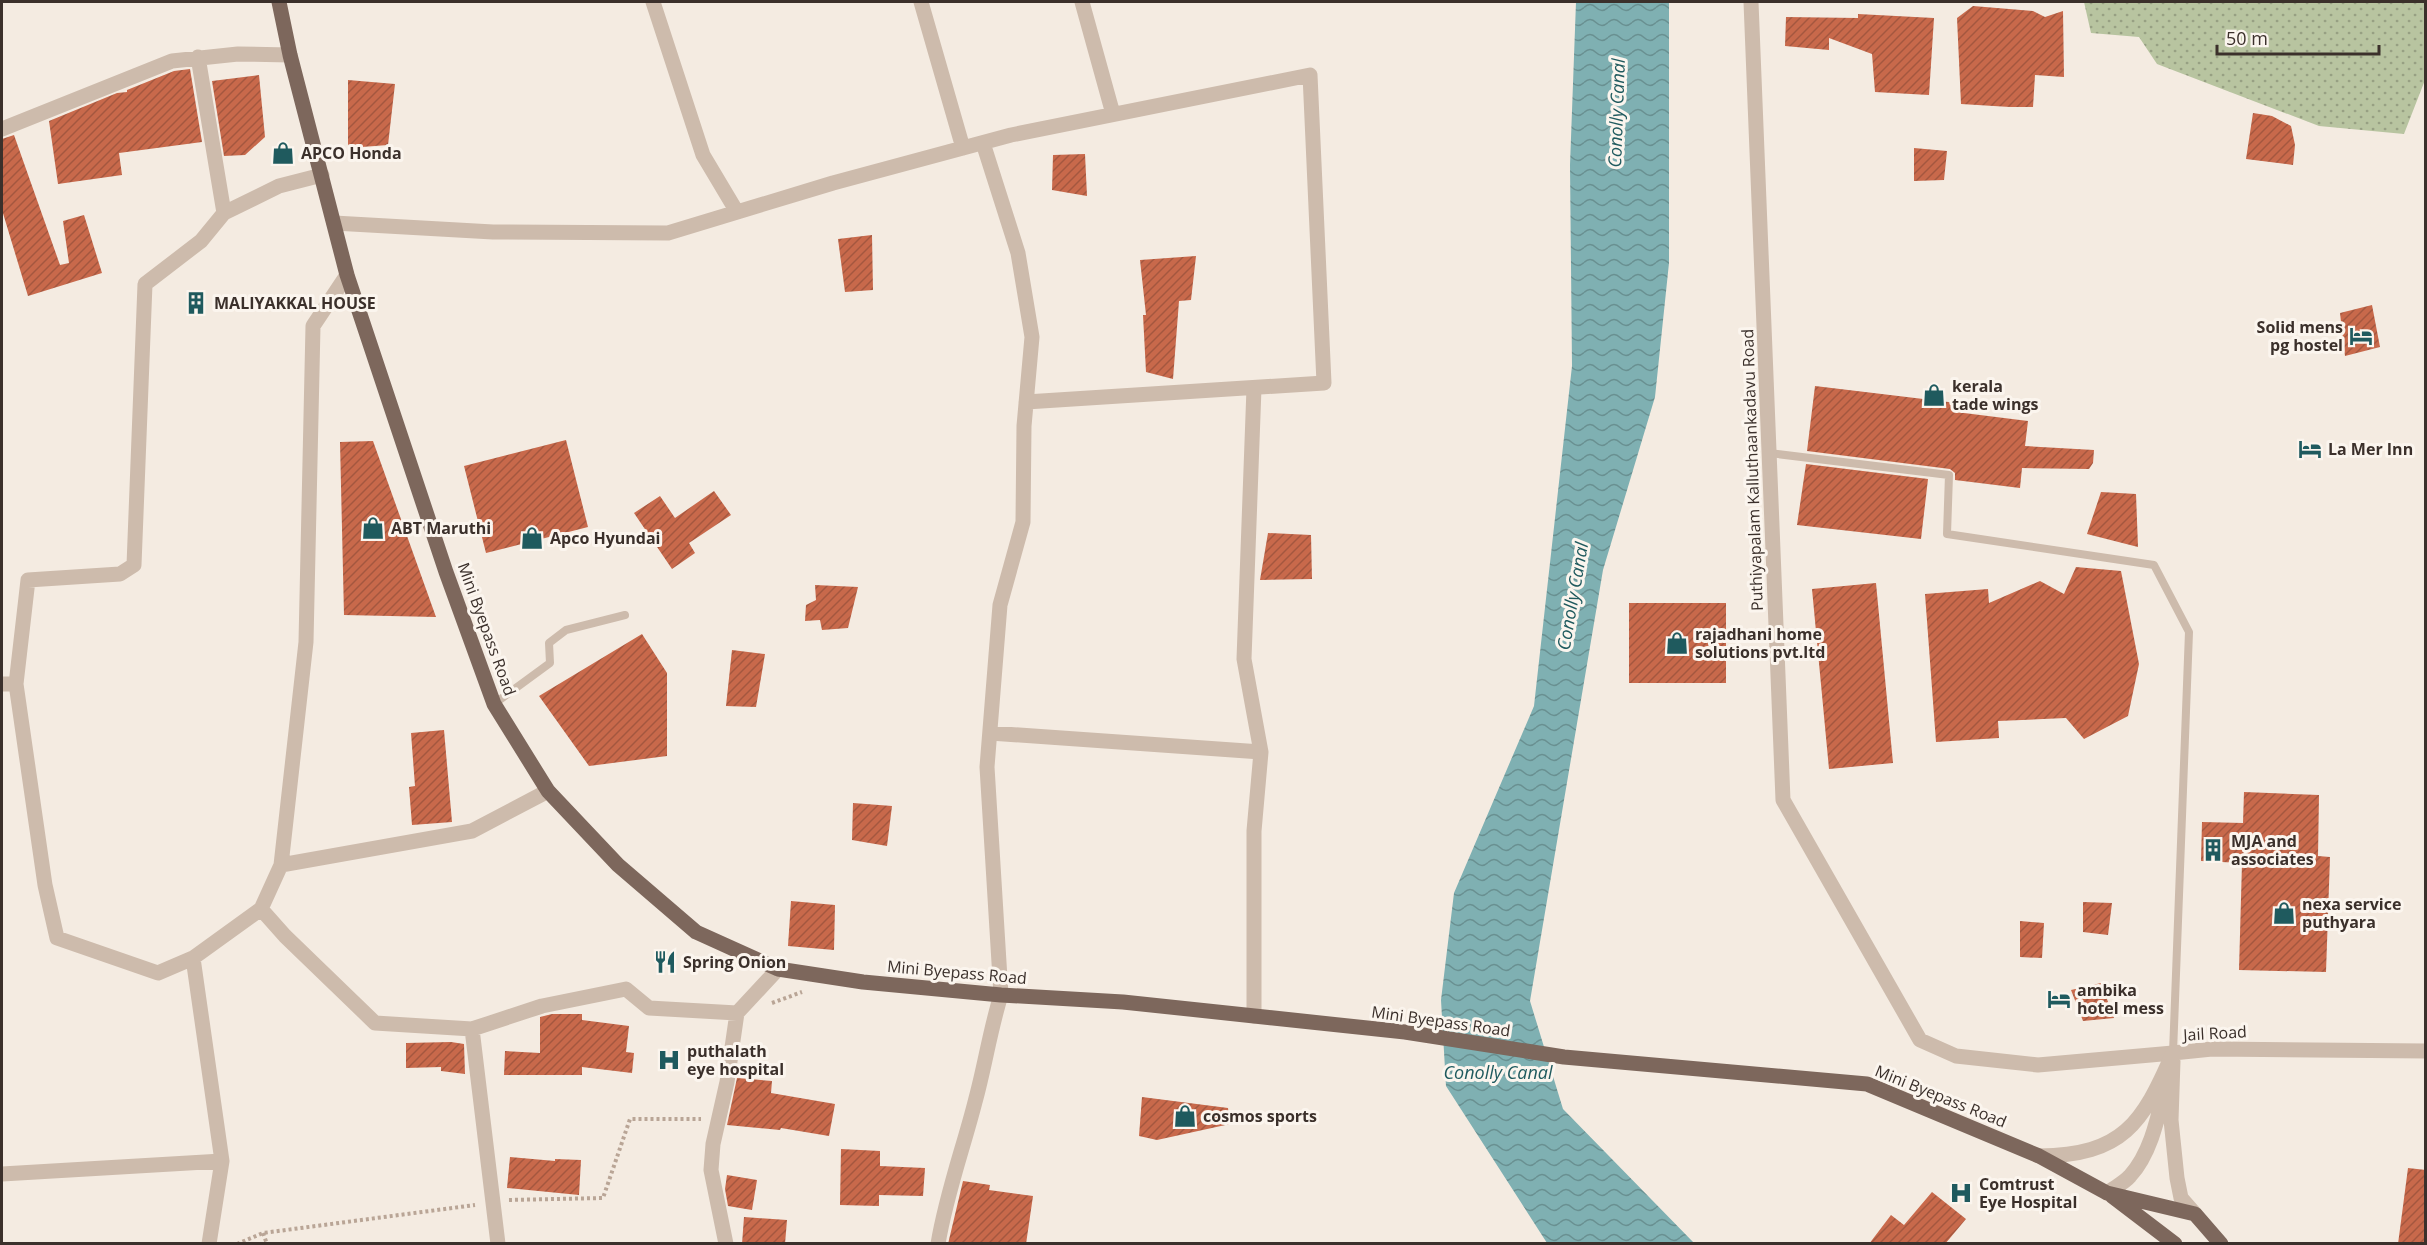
<svg xmlns="http://www.w3.org/2000/svg" width="2427" height="1245" font-family="'Open Sans',sans-serif">
	<style>
		.grass { fill: url(#grass-dots) }
		.water { fill: url(#water-waves) }
		.building { fill: url(#building-hatch) }
		.lines { fill: none; stroke-linecap: round; stroke-linejoin: round }
		.path { stroke: #b9a596; stroke-width: 4; stroke-dasharray: 3 3; stroke-linecap: butt }
		.service { stroke: #cdbbac; stroke-width: 8 }
		.minor { stroke: #cdbbac; stroke-width: 15 }
		.tertiary { stroke: #cdbbac; stroke-width: 15 }
		.primary { stroke: #7d675c; stroke-width: 15 }
		.labels { text-anchor: middle; dominant-baseline: central; stroke-width: 6; stroke-linejoin: round; paint-order: stroke }
		.poi-label { font-size: 16px; font-weight: bold; fill: #3b302b; stroke: #fbf5ee; text-anchor: start }
		.street-label { font-size: 16px; fill: #3b302b; stroke: #fbf5ee }
		.water-label { font-size: 18px; font-style: italic; fill: #1f5a5e; stroke: #fbf5ee }
	</style>
	<defs>
		<pattern id="grass-dots" width="8" height="8" patternUnits="userSpaceOnUse" patternTransform="scale(1.5)"><rect width="8" height="8" fill="#b8c4a0"/><path d="M2 2h.1M6 6h.1" fill="none" stroke="#97a083" stroke-width="1.8" stroke-linecap="round"/></pattern>
		<pattern id="water-waves" width="16" height="10" patternUnits="userSpaceOnUse" patternTransform="scale(1.5)"><rect width="16" height="10" fill="#7fb0b2"/><path d="M0 5q4-4 8 0t8 0" fill="none" stroke="#699091"/></pattern>
		<pattern id="building-hatch" width="6" height="6" patternUnits="userSpaceOnUse" patternTransform="scale(1.5)"><rect width="6" height="6" fill="#c8694b"/><path d="M-1 1l2-2M0 6l6-6M5 7l2-2" fill="none" stroke="#a4573f"/></pattern>
	</defs>
	<rect width="100%" height="100%" fill="#f4ebe1"/>
	<path class="grass" d="M2084,2h341v78l-21,54 -85,-8 -162,-62 -18,-27 -48,-4z"/>
	<path class="water" d="M1576,2h93v261l-14,134 -52,173 -73,431 33,108 131,134h-147l-101,-157 -5,-86 13,-107 80,-187 38,-340 -2,-201z"/>
	<path class="building" d="M1973,6l60,5 12,6 18,-6 1,66 -29,-2 -2,32h-23l-49,-3 -4,-86z
		M1858,14l76,4 -5,77 -54,-3 -3,-38 -43,-16v12l-44,-4 1,-29 72,1z
		M190,69l12,73 -83,11 3,22 -64,9 -9,-63 68,-28 10,-1v-2l47,-19z
		M259,75l6,62 -20,18 -21,1 -12,-75z
		M348,80l47,4 -7,61 -40,3z
		M2253,113l19,3 19,10 4,19 -2,20 -47,-6z
		M14,135l46,130 9,-2 -6,-42 21,-6 18,58 -74,23 -26,-86v-71z
		M1914,148l33,3 -3,29 -30,1z
		M1085,154l2,42 -35,-6 1,-35z
		M872,235l1,55 -28,2 -7,-53z
		M1196,256l-5,44 -12,1 -6,78 -27,-7 -3,-57h3l-6,-55z
		M2372,305l8,42 -35,9 -5,-43z
		M1815,386l150,18 -1,9 64,8 -3,25 69,4 -1,13 -4,6 -67,-1 -2,20 -65,-8v-7l-5,-4 -143,-18z
		M566,440l22,87 -102,26 -22,-87z
		M373,441l63,176 -92,-2 -4,-173z
		M1806,464l122,15 -7,60 -124,-14z
		M714,491l17,24 -42,28 6,10 -23,16 -38,-56 26,-17 15,22z
		M2101,492l35,2 2,53 -51,-13z
		M1268,533l43,2 1,44 -52,1z
		M2076,567l45,4 18,93 -11,52 -44,23 -18,-21 -68,3 1,17 -63,4 -11,-148 63,-5 1,14 51,-22 24,13z
		M1876,583l17,180 -64,6 -17,-180z
		M815,585l43,2 -10,41 -26,2 -2,-10 -15,1 1,-16 10,-5z
		M1629,603h97v80h-97z
		M642,634l25,39v83l-78,10 -50,-70z
		M732,650l33,4 -9,53 -30,-1z
		M444,730l8,92 -40,3 -3,-38 6,-1 -4,-53z
		M2244,792l75,3 -1,61 12,1 -4,115 -87,-2 3,-107 -41,-2 1,-39 41,1z
		M853,803l39,3 -5,40 -35,-6z
		M791,901l44,4 -1,45 -46,-4z
		M2083,902l29,1 -4,32 -25,-3z
		M2020,921l24,2 -2,35 -22,-1z
		M2101,983l13,35 -31,3 -12,-31z
		M552,1014h30v6l47,6 -3,26 8,1 -2,20 -50,-6v8h-78l1,-24 35,2v-36z
		M451,1042l13,2 1,30 -24,-3v-4l-35,1v-25z
		M737,1078l35,3 -1,12 64,11 -6,32 -48,-8 -1,2 -53,-5z
		M1142,1097l86,11 2,16 -73,16 -18,-4z
		M841,1149l39,2v15l45,2 -2,28 -44,-1v11l-39,-1z
		M510,1157l45,4v-2l26,1 -2,35 -72,-7z
		M2408,1168l18,2v74h-28z
		M727,1175l30,5 -5,30 -24,-4 -3,-17z
		M963,1181l27,4 -1,5 44,6 -7,48h-78z
		M1932,1192l34,27 -21,25h-76l22,-29 13,10z
		M744,1217l43,3 -2,24h-43z"/>
	<g class="lines">
		<path class="path" d="M772,1003l30,-11
			M509,1200l94,-2 27,-79h71
			M263,1233l4,11
			M237,1244l26,-11 212,-28"/>
		<path class="service" d="M1769,453l180,22 -2,59 207,31 35,67 -16,421
			M494,704l56,-41 -1,-20 17,-13 59,-15"/>
		<path class="minor" d="M653,2l50,153 34,57
			M921,2l42,146
			M1082,2l31,112
			M1751,2l32,798 137,240 36,16 82,9 135,-12
			M198,57l26,156
			M2,129l170,-68 66,-7 52,1
			M334,223l159,9 175,1 165,-50 178,-48 299,-60 14,308 -298,19
			M347,275l-34,51 -7,316 -25,223 191,-34 76,-40
			M1254,388l-10,271 17,93 -7,79v185
			M2,684h14l29,201 12,53 101,35 35,-15 68,-49 20,-44
			M16,684l12,-104 92,-6 14,-9 11,-281 56,-43 23,-28 55,-27 43,-11
			M990,733l271,19
			M261,909l24,27 90,87 97,6 70,-23 84,-17 23,19 88,5
			M193,958l29,203 -13,83
			M472,1029l26,215
			M2,1174l220,-13
			M726,1244l-15,-74 2,-26 14,-62 10,-69 41,-44
			M938,1244c8,-49 25,-95 37,-142 10,-36 15,-72 26,-107l-14,-228 13,-162 23,-83 1,-96 8,-89 -14,-84 -35,-110"/>
		<path class="tertiary" d="M2173,1053l39,-4 214,2
			M2173,1061l-2,59 6,58 4,20 14,16
			M2039,1156c84,-1 103,-32 134,-103
			M2107,1193c8,-6 17,-10 23,-17 21,-23 28,-59 35,-88"/>
		<path class="primary" d="M279,2l11,53 57,220 99,297 48,132 54,87 70,74 78,67 82,37 85,13 138,13 122,7 282,30 159,25 303,27 172,72 68,37 88,21 26,30
			M2112,1196l63,48"/>
	</g>
	<defs>
		<g id="shop-bare" transform="scale(1.8)"><path d="M-5-2.5h2.3a2.7 3.5 0 0 1 5.4 0H5L5.5 6h-11ZM-1.5-2.5h3a1.5 2.3 0 0 0-3 0Z" fill="#1f5a5e" stroke="#fbf5ee" stroke-width="2.5" paint-order="stroke"/></g>
		<g id="building-bare" transform="scale(1.8)"><path d="M-4-6H4V6H1V3H-1V6H-4ZM-2.5-4.3h1.7v1.8h-1.7ZM.8-4.3h1.7v1.8H.8ZM-2.5-1h1.7V.8h-1.7ZM.8-1h1.7V.8H.8Z" fill="#1f5a5e" stroke="#fbf5ee" stroke-width="2.5" paint-order="stroke"/></g>
		<g id="hotel-bare" transform="scale(1.8)"><path d="M-6-4.5h1.5V1H6V5H4.5V3h-9V5H-6ZM-4 0a1.8 1.8 0 1 1 3.6 0ZM.5 0V-2.5h3Q6-2.5 6 0Z" fill="#1f5a5e" stroke="#fbf5ee" stroke-width="2.5" paint-order="stroke"/></g>
		<g id="restaurant-bare" transform="scale(1.8)"><path d="M-5-6h1v4h1v-4h1v4h1v-4h1v5L-1.5 .5V6h-2V.5L-5-1ZM5-6V6H3V1.5H1.5Q1.5-4 5-6Z" fill="#1f5a5e" stroke="#fbf5ee" stroke-width="2.5" paint-order="stroke"/></g>
		<g id="hospital-bare" transform="scale(1.8)"><path d="M-5-5h3v3.5h4V-5h3V5h-3V1.5h-4V5h-3Z" fill="#1f5a5e" stroke="#fbf5ee" stroke-width="2.5" paint-order="stroke"/></g>
	</defs>
	<g fill-rule="evenodd">
		<use href="#shop-bare" x="283" y="153"/>
		<use href="#building-bare" x="196" y="303"/>
		<use href="#hotel-bare" x="2361" y="336"/>
		<use href="#shop-bare" x="1934" y="395"/>
		<use href="#hotel-bare" x="2310" y="449"/>
		<use href="#shop-bare" x="373" y="528"/>
		<use href="#shop-bare" x="532" y="538"/>
		<use href="#shop-bare" x="1677" y="643"/>
		<use href="#building-bare" x="2213" y="850"/>
		<use href="#shop-bare" x="2284" y="913"/>
		<use href="#restaurant-bare" x="665" y="962"/>
		<use href="#hotel-bare" x="2059" y="999"/>
		<use href="#hospital-bare" x="669" y="1060"/>
		<use href="#shop-bare" x="1185" y="1116"/>
		<use href="#hospital-bare" x="1961" y="1193"/>
	</g>
	<g class="labels">
		<g class="poi-label">
			<text x="301" y="153">APCO Honda</text>
			<text x="214" y="303">MALIYAKKAL HOUSE</text>
			<text x="2343" y="327" text-anchor="end">Solid mens<tspan x="2343" dy="18">pg hostel</tspan></text>
			<text x="1952" y="386">kerala<tspan x="1952" dy="18">tade wings</tspan></text>
			<text x="2328" y="449">La Mer Inn</text>
			<text x="391" y="528">ABT Maruthi</text>
			<text x="550" y="538">Apco Hyundai</text>
			<text x="1695" y="634">rajadhani home<tspan x="1695" dy="18">solutions pvt.ltd</tspan></text>
			<text x="2231" y="841">MJA and<tspan x="2231" dy="18">associates</tspan></text>
			<text x="2302" y="904">nexa service<tspan x="2302" dy="18">puthyara</tspan></text>
			<text x="683" y="962">Spring Onion</text>
			<text x="2077" y="990">ambika<tspan x="2077" dy="18">hotel mess</tspan></text>
			<text x="687" y="1051">puthalath<tspan x="687" dy="18">eye hospital</tspan></text>
			<text x="1203" y="1116">cosmos sports</text>
			<text x="1979" y="1184">Comtrust<tspan x="1979" dy="18">Eye Hospital</tspan></text>
		</g>
		<g class="street-label">
			<text transform="translate(1752 470) rotate(-92)">Puthiyapalam Kalluthaankadavu Road</text>
			<text transform="translate(487 629) rotate(70)">Mini Byepass Road</text>
			<text transform="translate(957 972) rotate(5)">Mini Byepass Road</text>
			<text transform="translate(1441 1021) rotate(8)">Mini Byepass Road</text>
			<text transform="translate(2215 1033) rotate(-3)">Jail Road</text>
			<text transform="translate(1941 1096) rotate(22)">Mini Byepass Road</text>
		</g>
		<g class="water-label">
			<text transform="translate(1616 113) rotate(-88)">Conolly Canal</text>
			<text transform="translate(1572 596) rotate(-80)">Conolly Canal</text>
			<text x="1498" y="1072">Conolly Canal</text>
		</g>
	</g>
	<rect width="2427" height="1245" fill="none" stroke="#3b302b" stroke-width="6"/>
	<path d="M2217 45v9h162v-9" fill="none" stroke="#3b302b" stroke-width="3"/>
	<text x="2226" y="45" font-size="18" fill="#3b302b" stroke="#fbf5ee" stroke-width="4.5" paint-order="stroke">50 m</text>
</svg>
